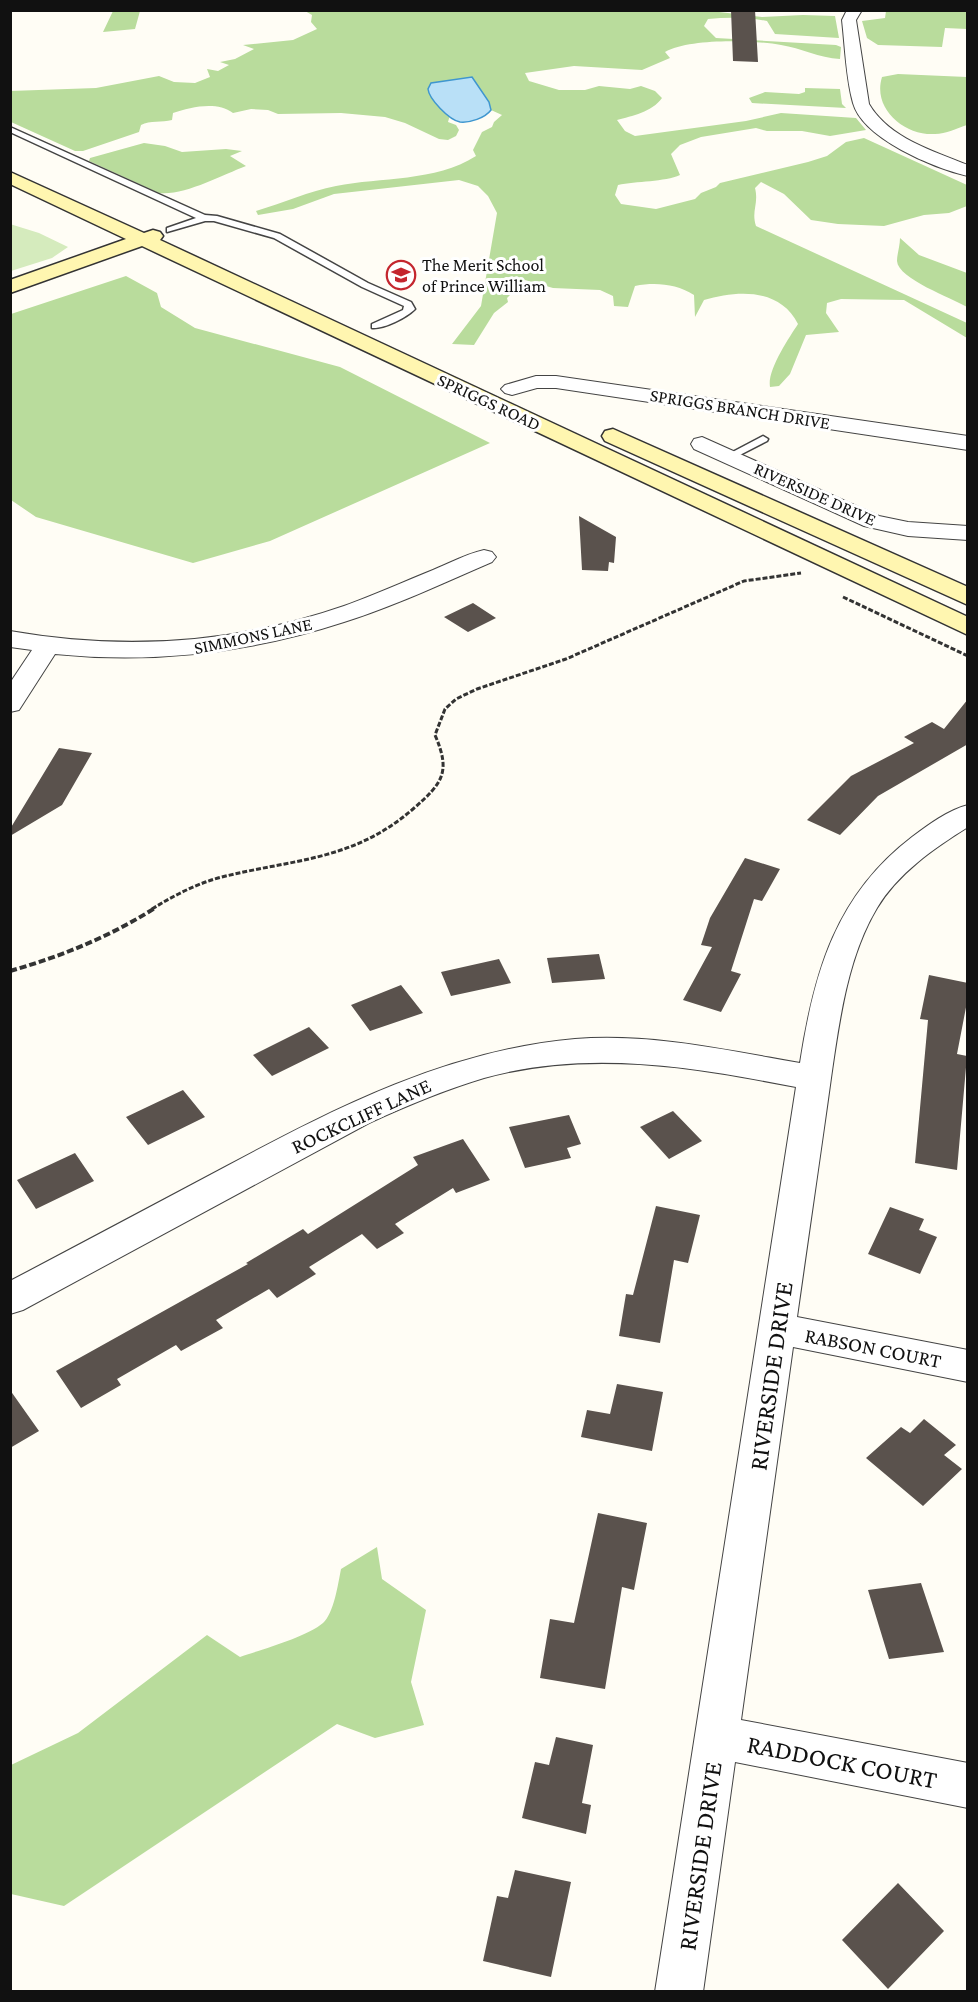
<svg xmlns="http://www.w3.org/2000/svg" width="978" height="2002" font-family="'Crimson Pro',serif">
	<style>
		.green { fill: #d5ebbd }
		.forest { fill: #b9dc9c }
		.water { fill: #b9e0f7; stroke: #3f96cf; stroke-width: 1.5 }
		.building { fill: #5a524d }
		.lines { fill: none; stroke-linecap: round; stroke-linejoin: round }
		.lane-casing { stroke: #444; stroke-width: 3 }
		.street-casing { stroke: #444; stroke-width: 2 }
		.secondary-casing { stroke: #333; stroke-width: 3 }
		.path-far1 { stroke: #333; stroke-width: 3; stroke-dasharray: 5 2; stroke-linecap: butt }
		.path { stroke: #333; stroke-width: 4; stroke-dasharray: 7 3; stroke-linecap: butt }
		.lane { fill: #fff; fill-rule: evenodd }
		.street { fill: #fff; fill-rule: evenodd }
		.secondary { fill: #fff6b0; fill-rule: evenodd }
		.labels { text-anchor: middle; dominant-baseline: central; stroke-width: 6; stroke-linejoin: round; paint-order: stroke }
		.far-poi-label { font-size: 18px; fill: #111; stroke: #fff; text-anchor: start }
		.far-street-label { font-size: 18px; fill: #111; stroke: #fff }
		.street-label { font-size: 21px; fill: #111; stroke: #fff }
		.near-street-label { font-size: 26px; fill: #111; stroke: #fff }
	</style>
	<rect width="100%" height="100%" fill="#fffdf5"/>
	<path class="green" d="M10,224l29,9 29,14 -16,11 -41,13z"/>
	<path class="forest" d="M702,10l60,7 41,-2 32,1 4,22 -64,-4 -8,-13c-19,-4 -39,-4 -59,-2l-4,7 12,12 120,7 5,2 -1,12c-21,-1 -39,-11 -59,-14 -29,-5 -91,-7 -116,7l5,6 -28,12 -68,-4 -49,7 4,8 30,9h26l14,-4 31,3 11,-3 14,5 7,7c-10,14 -30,18 -45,22l8,11 10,5 111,-15 35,-8 75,5 10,12 -36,6 -28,-5h-35l-11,-3 -55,9 -21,8 -9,9 9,21c-15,7 -44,6 -62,10l-3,10 6,9 35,5 39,-10 6,-6 15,-6 4,-4 88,-21 19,-6 19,-14 18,-4 103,47v21l-18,7 -25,2 -40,11 -46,-2 -27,-4 -27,-26 -23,-12 -6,6c4,16 -4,23 1,38l211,97v15l-63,-38 -63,-1 -14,4 -1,10 13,19 -33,3 -16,39 -11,12 -9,1c-3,-17 19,-49 28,-63 -18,-36 -60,-34 -94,-24l-9,17 -1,-22c-18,-11 -38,-13 -59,-9l-7,21 -14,-1 -1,-10 -13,-6 -47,-2 -28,-8 -18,18 1,4 -14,11 -20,32 -22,-1 29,-38 16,-93 -9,-17 -10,-10 -19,-6 -125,14 -41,15 -35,6 -2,-4c27,-8 53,-20 80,-25 45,-9 99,-4 140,-30l-3,-6 9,-18 10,-5 2,-5 8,-7 -11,-5 -2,-8 -17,-24 -41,5 11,26 8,6 -2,7 8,3 3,5 -3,6 -8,4 -9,-1 -34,-16 -20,-6 -44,-4 -63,1 -10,-4 -17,-1 -18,4c-16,-12 -42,-6 -60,0l-1,7c-10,3 -22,0 -31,5l-2,7 -56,19h-8l-64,-29 -1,-31 86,-3 63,-12 15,6 21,1 15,-6 -3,-8 11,2 11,-6 -9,-3 15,-3 19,-10 -11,-4 50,-5 24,-11 -6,-7 1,-7 -7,-4z
		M113,11h27l-5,18 -32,3z
		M886,11h81v18l-22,-1 -3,19 -64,-2 -11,-7 -5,-17 23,-3z
		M898,74l69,3v48c-10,3 -21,9 -32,9 -30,2 -63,-25 -53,-57z
		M805,88l35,1 2,15 4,4 -94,-5 -3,-5 16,-6 34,2 6,-2z
		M144,143l21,3 17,6 44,-3 16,2 -12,5 16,10c-24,9 -62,30 -87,27l-70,-32 1,-3z
		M900,238l19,17 48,18v34c-15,-9 -69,-28 -70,-46 0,-7 3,-15 3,-23z
		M126,276l31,17 4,14 34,21 145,39 150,76 -220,98 -77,22 -157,-46 -25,-17v-186z
		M377,1547l5,32 44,31 -15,72 13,43 -49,13 -38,-14 -273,182 -53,-12v-129l67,-32 129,-98 33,22c20,-7 67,-20 83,-34 11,-10 15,-39 18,-54z"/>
	<path class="water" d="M472,77l17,25 2,8c-6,8 -21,13 -31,12 -11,-2 -31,-23 -32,-33l3,-6z"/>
	<path class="building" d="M731,10h24l3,52 -25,-1z
		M579,516l37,21 -2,26 -5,-1 -1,9 -26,-1z
		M473,603l23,15 -28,14 -24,-15z
		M968,699v45l-90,52 -38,39 -33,-15 44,-44 63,-33 -10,-6 28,-15 12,7z
		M59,748l33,5 -30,52 -52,31v-7z
		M745,858l35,11 -18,32 -8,-2 -23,72 10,3 -20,38 -38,-12 29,-53 -11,-2 9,-27z
		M599,954l6,25 -53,4 -5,-25z
		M499,959l12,24 -60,13 -10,-24z
		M929,975l39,8v14l-11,57 10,2 -10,114 -42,-7 13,-143 -8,-1z
		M401,985l22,28 -53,18 -19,-26z
		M309,1027l20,21 -57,28 -19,-21z
		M183,1090l22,27 -57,28 -22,-28z
		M673,1111l29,30 -33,18 -29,-32z
		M569,1115l12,29 -14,4 4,10 -46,10 -16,-41z
		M463,1139l27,41 -34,13 -3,-5 -58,36 9,9 -27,16 -15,-15 -53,33 7,7 -39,24 -8,-9 -53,31 7,8 -42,23 -5,-6 -59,34 4,6 -40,23 -25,-37 192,-107 -2,-1 57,-34 5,5 110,-69 -5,-8z
		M75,1153l19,28 -58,28 -19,-29z
		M656,1206l44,9 -12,48 -14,-3 -14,83 -41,-7 7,-42 7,1z
		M890,1207l34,12 -5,11 18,7 -17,37 -52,-20z
		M617,1384l46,8 -11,59 -71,-14 6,-27 23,4z
		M10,1390l29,41 -29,17z
		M924,1419l32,26 -12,10 18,14 -39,37 -57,-48 35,-31 9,6z
		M598,1513l49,10 -13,67 -12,-3 -17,102 -65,-11 10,-59 24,4z
		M921,1583l23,69 -55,7 -21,-69z
		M556,1737l37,8 -11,58 9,2 -5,29 -64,-16 13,-56 14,3z
		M515,1870l56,12 -20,95 -68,-16 14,-65 11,2z
		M898,1883l46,48 -56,58 -46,-49z"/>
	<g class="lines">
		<g class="lane-casing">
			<path id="lane" d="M10,127l195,88 12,1 63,18 88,49 43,19 4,7c-9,9 -31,20 -43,19v-4l31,-14 1,-4 -42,-19 -88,-49 -60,-17h-9l-38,11v-4l29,-10 -186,-86z
				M763,436l5,3 -1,2 -33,17h-8l-1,-2z"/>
		</g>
		<g class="street-casing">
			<path id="street" d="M847,10h15l-6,10 13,84c20,34 64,47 99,61v11c-34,-8 -105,-37 -115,-73 -7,-24 -8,-57 -11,-83z
				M536,376h20l412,60v14l-412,-62h-19l-25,7 -7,-2 -4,-4 4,-4z
				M702,437l177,79 29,6 60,4v14l-60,-4 -44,-10 -170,-77 -3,-5 3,-5z
				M484,550l8,2 4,5 -4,5c-49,21 -97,44 -148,60 -95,31 -190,42 -289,32l-36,56 -9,2v-29l22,-33 -22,-3v-16c114,20 225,13 334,-25 30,-11 59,-24 89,-36 17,-7 33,-16 51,-20z
				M968,805v22c-35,22 -70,46 -91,81 -30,50 -38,115 -46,170 -11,80 -23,160 -34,239l171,33v32l-175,-35 -52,373 227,43v45l-233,-46 -32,230h-48l141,-905c-104,-20 -208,-38 -312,-9 -40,12 -78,28 -115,45l-346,187 -13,4v-33c73,-38 145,-77 217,-115 110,-59 222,-116 348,-127 75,-6 151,11 225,24 14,-91 36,-168 112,-226 16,-12 36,-27 56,-32z"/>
		</g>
		<g class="secondary-casing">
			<path id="secondary" d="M10,172l134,61 9,-3 7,2 3,4 -3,4 808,377v18l-826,-389 -132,47v-13l116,-41 -116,-55z
				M613,429l355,158v18l-363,-164 -3,-5 3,-5z"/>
		</g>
		<path class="path-far1" d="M843,597l125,59
			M152,909c21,-13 42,-24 66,-31 73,-19 134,-16 195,-69 30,-26 38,-37 22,-74l10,-26 11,-10 21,-10 89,-30 178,-78 57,-8"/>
		<path class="path" d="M10,971c52,-15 99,-34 145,-63"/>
		<use href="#lane" class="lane"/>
		<use href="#street" class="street"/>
		<use href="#secondary" class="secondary"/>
	</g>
	<defs>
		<g id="school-ring" transform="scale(1.5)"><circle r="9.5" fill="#fff" stroke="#c4262e" stroke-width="1.5"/><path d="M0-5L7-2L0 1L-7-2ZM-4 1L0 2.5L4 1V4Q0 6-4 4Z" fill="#c4262e"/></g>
	</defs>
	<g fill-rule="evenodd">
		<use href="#school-ring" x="401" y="275"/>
	</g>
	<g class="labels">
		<g class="far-poi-label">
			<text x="422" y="265">The Merit School<tspan x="422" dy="21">of Prince William</tspan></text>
		</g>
		<g class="far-street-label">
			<text transform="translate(489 402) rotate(25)">SPRIGGS ROAD</text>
			<text transform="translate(740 409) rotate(9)">SPRIGGS BRANCH DRIVE</text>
			<text transform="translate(815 494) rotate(24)">RIVERSIDE DRIVE</text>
			<text transform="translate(253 636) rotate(-12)">SIMMONS LANE</text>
		</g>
		<g class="street-label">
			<text transform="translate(361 1116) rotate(-25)">ROCKCLIFF LANE</text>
			<text transform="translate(873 1348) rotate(11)">RABSON COURT</text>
		</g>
		<g class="near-street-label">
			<text transform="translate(771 1376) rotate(-82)">RIVERSIDE DRIVE</text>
			<text transform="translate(842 1762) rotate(11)">RADDOCK COURT</text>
			<text transform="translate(700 1856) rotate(-82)">RIVERSIDE DRIVE</text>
		</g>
	</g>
	<rect width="978" height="2002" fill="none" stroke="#111111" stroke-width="24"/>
</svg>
